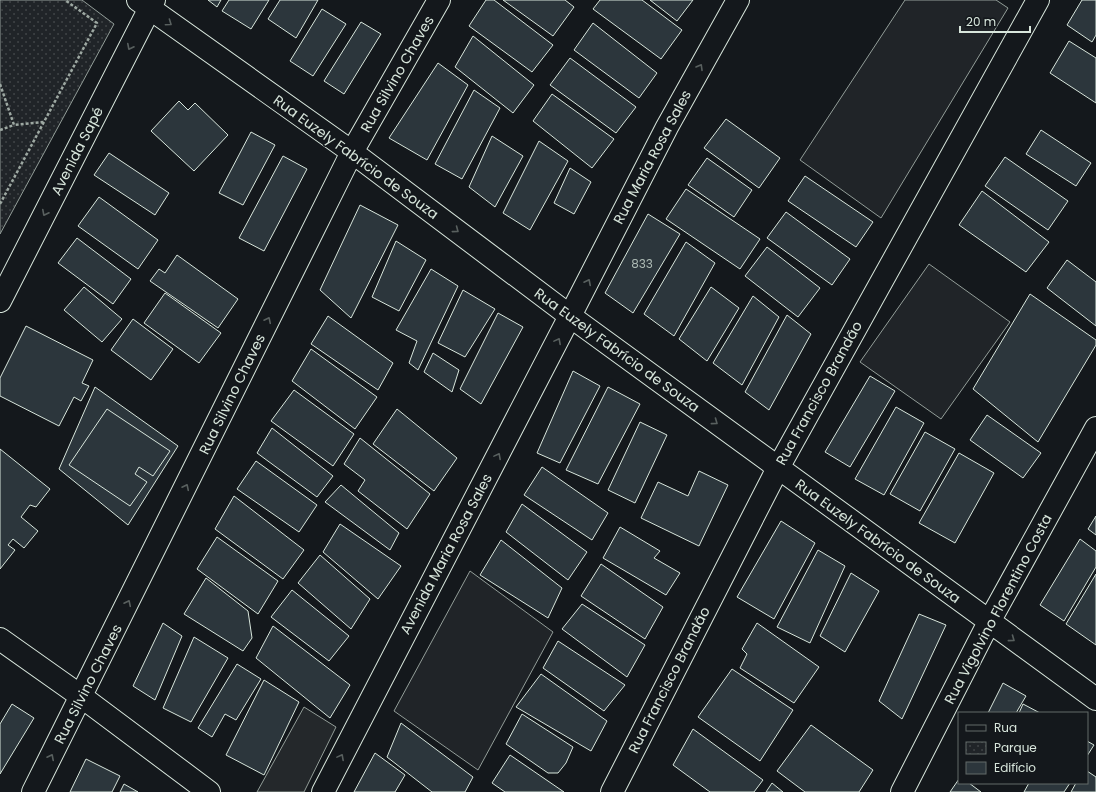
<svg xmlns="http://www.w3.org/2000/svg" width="1096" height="792" font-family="Poppins,sans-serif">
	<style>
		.grass { fill: #202428; stroke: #939e99 }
		.park { fill: url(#park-dots); stroke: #939e99 }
		.parking { fill: #24282b; stroke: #939e99 }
		.building { fill: #2c363c; stroke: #d8e6dc }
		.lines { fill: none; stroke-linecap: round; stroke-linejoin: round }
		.minor-casing { stroke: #d8e6dc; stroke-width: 24 }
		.major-casing { stroke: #d8e6dc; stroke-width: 24 }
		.path { stroke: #9da8a2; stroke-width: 2.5; stroke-dasharray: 3 2; stroke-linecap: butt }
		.minor { stroke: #14181c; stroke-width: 22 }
		.major { stroke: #14181c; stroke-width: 22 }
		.oneway { stroke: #59605f }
		.labels { text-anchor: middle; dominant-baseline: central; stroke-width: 3; stroke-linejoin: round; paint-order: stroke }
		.number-label { font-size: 12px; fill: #adbab4 }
		.street-label { font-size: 14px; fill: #d8e6dc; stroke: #14181c }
	</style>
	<defs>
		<pattern id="park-dots" width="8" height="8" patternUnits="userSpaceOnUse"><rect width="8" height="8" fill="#202428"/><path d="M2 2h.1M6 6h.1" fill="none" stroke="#404447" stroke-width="1.8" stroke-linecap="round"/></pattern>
	</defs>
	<rect width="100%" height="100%" fill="#14181c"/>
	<path class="grass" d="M905,0h91l12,8 -127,210 -81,-58z
		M929,264l81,58 -69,97 -81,-57z
		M470,571l83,61 -75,138 -84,-59z"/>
	<path class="park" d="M0,0h82l32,24 -114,210z"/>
	<path class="parking" d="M304,707l32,20 -32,65h-47z"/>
	<path class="building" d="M208,0h13l-4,7z
		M229,0h40l-18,29 -29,-18z
		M280,0h38l-22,38 -28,-19z
		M486,0h8l59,45 -21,27 -63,-46z
		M503,0h62l9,7 -21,29z
		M600,0h42l40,30 -21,29 -68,-50z
		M650,0h43l-16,21z
		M1082,0h14v35l-4,7 -25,-17z
		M322,9l24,15 -33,52 -23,-15z
		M361,22l20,12 -37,60 -20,-13z
		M593,23l64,50 -18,25 -65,-48z
		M473,36l61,49 -21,28 -58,-46z
		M1069,41l27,17v45l-46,-30z
		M570,58l66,49 -20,26 -66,-48z
		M438,63l30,22 -41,75 -38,-22z
		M474,90l26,18 -38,71 -27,-15z
		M552,94l62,45 -22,29 -59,-47z
		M179,101l9,9 7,-7 33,32 -34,36 -43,-40z
		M726,119l54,39 -21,30 -55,-40z
		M1041,130l50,33 -15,23 -50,-32z
		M251,132l24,13 -32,60 -24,-12z
		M492,136l31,20 -28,51 -26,-20z
		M539,141l29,20 -38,69 -27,-17z
		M109,153l60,40 -14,22 -61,-40z
		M283,156l24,13 -43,82 -25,-13z
		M1005,157l63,44 -20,29 -63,-44z
		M707,158l45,32 -18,27 -46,-32z
		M570,168l21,14 -17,32 -20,-11z
		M805,176l68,46 -17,25 -68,-46z
		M686,189l74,50 -20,30 -74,-50z
		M982,191l67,51 -23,30 -67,-47z
		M99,197l59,43 -20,29 -60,-43z
		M360,205l38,20 -47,93 -31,-28z
		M786,212l64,47 -18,26 -65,-47z
		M648,214l32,20 -47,79 -28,-20z
		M77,238l54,41 -18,25 -55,-41z
		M396,241l30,19 -27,51 -27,-14z
		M686,242l29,21 -41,73 -30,-22z
		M767,247l53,41 -22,29 -53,-41z
		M177,255l61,44 -20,29 -68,-47 9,-12 6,4z
		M1067,260l29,22v44l-49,-38z
		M431,269l27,17 -40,84 -9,-7 8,-22 -21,-11z
		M84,287l38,32 -20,23 -38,-32z
		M711,287l28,21 -32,53 -28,-22z
		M463,290l32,19 -30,48 -27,-14z
		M165,293l56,40 -22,30 -55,-40z
		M1030,294l66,46v5l-58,97 -65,-53z
		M753,296l26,21 -37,68 -29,-22z
		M498,313l25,14 -42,77 -21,-15z
		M787,315l24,19 -42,76 -24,-18z
		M328,316l65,47 -15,27 -67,-46z
		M133,319l40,30 -22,31 -40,-30z
		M26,326l67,34 -11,23 7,3 -8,15 -7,-4 -15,29 -59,-30v-18z
		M311,349l66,48 -22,32 -63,-48z
		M433,353l26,17 -7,22 -28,-20z
		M573,371l27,15 -40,77 -23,-10z
		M870,376l25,15 -45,76 -25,-15z
		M95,387l83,59 -50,79 -69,-56z
		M608,387l32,17 -42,80 -32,-14z
		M294,390l60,44 -21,32 -62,-45z
		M896,407l28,16 -40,72 -29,-16z
		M107,409l63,42 -17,25 -14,-9 -4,7 12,8 -17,24 -61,-41z
		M397,409l60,49 -23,33 -61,-47z
		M987,415l54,38 -18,25 -53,-38z
		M640,422l27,13 -32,68 -27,-13z
		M272,428l61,48 -16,21 -60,-44z
		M925,432l30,17 -35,62 -30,-17z
		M360,438l70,56 -23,35 -49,-38 7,-11 -21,-16z
		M0,449l50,40 -14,18 -6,-2 -9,12 17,14 -14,17 -11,-9 -5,6 7,5 -15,19z
		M959,453l35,20 -39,70 -36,-20z
		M256,461l61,44 -18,27 -62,-43z
		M542,467l66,46 -16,27 -68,-45z
		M699,471l29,14 -29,61 -58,-28 17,-36 30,14z
		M341,485l58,48 -9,17 -65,-48z
		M234,496l70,54 -21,29 -68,-50z
		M522,504l65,48 -19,28 -62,-48z
		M1096,516v19l-8,-6z
		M781,521l34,22 -41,76 -37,-22z
		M340,524l61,42 -23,33 -55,-47z
		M620,527l40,24 -6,7 26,15 -14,22 -63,-37z
		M217,537l61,44 -20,33 -61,-45z
		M1080,539l16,12v16l-32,54 -24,-16z
		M501,540l61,48 -14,30 -68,-43z
		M818,550l27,16 -35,77 -33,-16z
		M320,555l50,44 -19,30 -53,-46z
		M601,564l62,43 -18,32 -64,-43z
		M851,573l28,18 -34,61 -25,-16z
		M1096,574v71l-30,-21z
		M206,578l42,33 4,27 -9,13 -59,-37z
		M292,590l57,46 -20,25 -58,-44z
		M582,604l63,41 -18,32 -65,-48z
		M919,614l27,11 -44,94 -23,-18z
		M163,623l19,13 -27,64 -22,-14z
		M757,623l62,44 -25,36 -54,-35 7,-14 -5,-5z
		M273,626l77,59 -20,33 -74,-60z
		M194,637l34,21 -37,64 -28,-14z
		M558,641l67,44 -21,26 -61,-43z
		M237,664l24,15 -25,41 -11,-6 -13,23 -14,-9z
		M732,669l61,41 -33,51 -62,-44z
		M541,674l66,47 -16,30 -75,-44z
		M264,680l35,22 -35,73 -38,-20z
		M1003,683l23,13 -10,17h-28z
		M12,704l22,14 -34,56v-50z
		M1023,704l17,9h-21z
		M522,714l51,33 -7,16 -8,10h-10l-42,-29z
		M401,723l72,54 -8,15h-33l-45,-35z
		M811,725l62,45 -14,22h-54l-28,-21z
		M693,729l70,51 -9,12h-44l-37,-27z
		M1087,741l7,4 -7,11z
		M375,753l30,22 -10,17h-41z
		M510,755l54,37h-59l-13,-9z
		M86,759l34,17 -8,16h-42z
		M1087,771l9,6v15h-25l5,-9h11z
		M959,779v4h10l12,9h-31z
		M772,783l11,9h-17z
		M1029,783h41l-6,9h-40z
		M124,784l14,8h-18z"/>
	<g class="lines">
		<g class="minor-casing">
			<path id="minor" d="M138,0l214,152 218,164 526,383
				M0,301l154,-301
				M0,639l82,58 127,95
				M33,792l319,-640 87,-152
				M612,792l166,-324 260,-468
				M902,792l87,-170 107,-194"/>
		</g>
		<g class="major-casing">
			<path id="major" d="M323,792l247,-476 97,-189 71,-127"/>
		</g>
		<path class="path" d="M0,84l14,41 30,-3
			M0,130l14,-5
			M0,204l97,-181 -32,-23"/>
		<use href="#minor" class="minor"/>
		<use href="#major" class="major"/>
	</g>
	<defs><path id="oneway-chevron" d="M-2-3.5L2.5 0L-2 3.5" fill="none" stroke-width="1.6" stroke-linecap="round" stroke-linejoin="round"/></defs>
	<g class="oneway">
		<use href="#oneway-chevron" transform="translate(169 23) rotate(35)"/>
		<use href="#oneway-chevron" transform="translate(130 47) rotate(117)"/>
		<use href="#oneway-chevron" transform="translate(700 67) rotate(-60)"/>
		<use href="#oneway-chevron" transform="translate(45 213) rotate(117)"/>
		<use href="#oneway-chevron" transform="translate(456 230) rotate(37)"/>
		<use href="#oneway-chevron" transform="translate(588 282) rotate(-63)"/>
		<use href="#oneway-chevron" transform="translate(268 320) rotate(-64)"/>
		<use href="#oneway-chevron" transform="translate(558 341) rotate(-62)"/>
		<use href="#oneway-chevron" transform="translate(715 422) rotate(36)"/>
		<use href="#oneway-chevron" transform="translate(498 456) rotate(-62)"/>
		<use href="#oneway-chevron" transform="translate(186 487) rotate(-64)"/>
		<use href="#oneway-chevron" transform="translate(128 603) rotate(-64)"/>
		<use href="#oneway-chevron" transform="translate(1012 639) rotate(36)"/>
		<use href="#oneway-chevron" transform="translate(51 757) rotate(-63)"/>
		<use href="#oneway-chevron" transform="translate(341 757) rotate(-62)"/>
	</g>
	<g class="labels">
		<g class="number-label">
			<text x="642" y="263">833</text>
		</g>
		<g class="street-label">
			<text transform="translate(397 74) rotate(-60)">Rua Silvino Chaves</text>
			<text transform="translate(77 151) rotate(-63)">Avenida Sapé</text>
			<text transform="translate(356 157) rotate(36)">Rua Euzely Fabrício de Souza</text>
			<text transform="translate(652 157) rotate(-62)">Rua Maria Rosa Sales</text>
			<text transform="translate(617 350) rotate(36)">Rua Euzely Fabrício de Souza</text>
			<text transform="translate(819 393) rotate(-61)">Rua Francisco Brandão</text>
			<text transform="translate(232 394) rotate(-64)">Rua Silvino Chaves</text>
			<text transform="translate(878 541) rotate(36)">Rua Euzely Fabrício de Souza</text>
			<text transform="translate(446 554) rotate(-62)">Avenida Maria Rosa Sales</text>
			<text transform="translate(998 609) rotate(-62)">Rua Vigolvino Florentino Costa</text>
			<text transform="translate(669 680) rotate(-63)">Rua Francisco Brandão</text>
			<text transform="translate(88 684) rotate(-63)">Rua Silvino Chaves</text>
		</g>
	</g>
	<rect x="958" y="712" width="130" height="72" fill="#14181c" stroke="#626a69"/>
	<rect x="966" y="725" width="20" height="6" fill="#14181c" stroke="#626a69"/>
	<text x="994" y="732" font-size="12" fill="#d8e6dc">Rua</text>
	<rect x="966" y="742" width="20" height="12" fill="url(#park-dots)" stroke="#626a69"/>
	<text x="994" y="752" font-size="12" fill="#d8e6dc">Parque</text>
	<rect x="966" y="762" width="20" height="12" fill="#2c363c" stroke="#626a69"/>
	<text x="994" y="772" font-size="12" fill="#d8e6dc">Edifício</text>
	<path d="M960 26v6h70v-6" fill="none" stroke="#d8e6dc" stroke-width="2"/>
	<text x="966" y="26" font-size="12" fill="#d8e6dc" stroke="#14181c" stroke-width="3" paint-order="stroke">20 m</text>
</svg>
